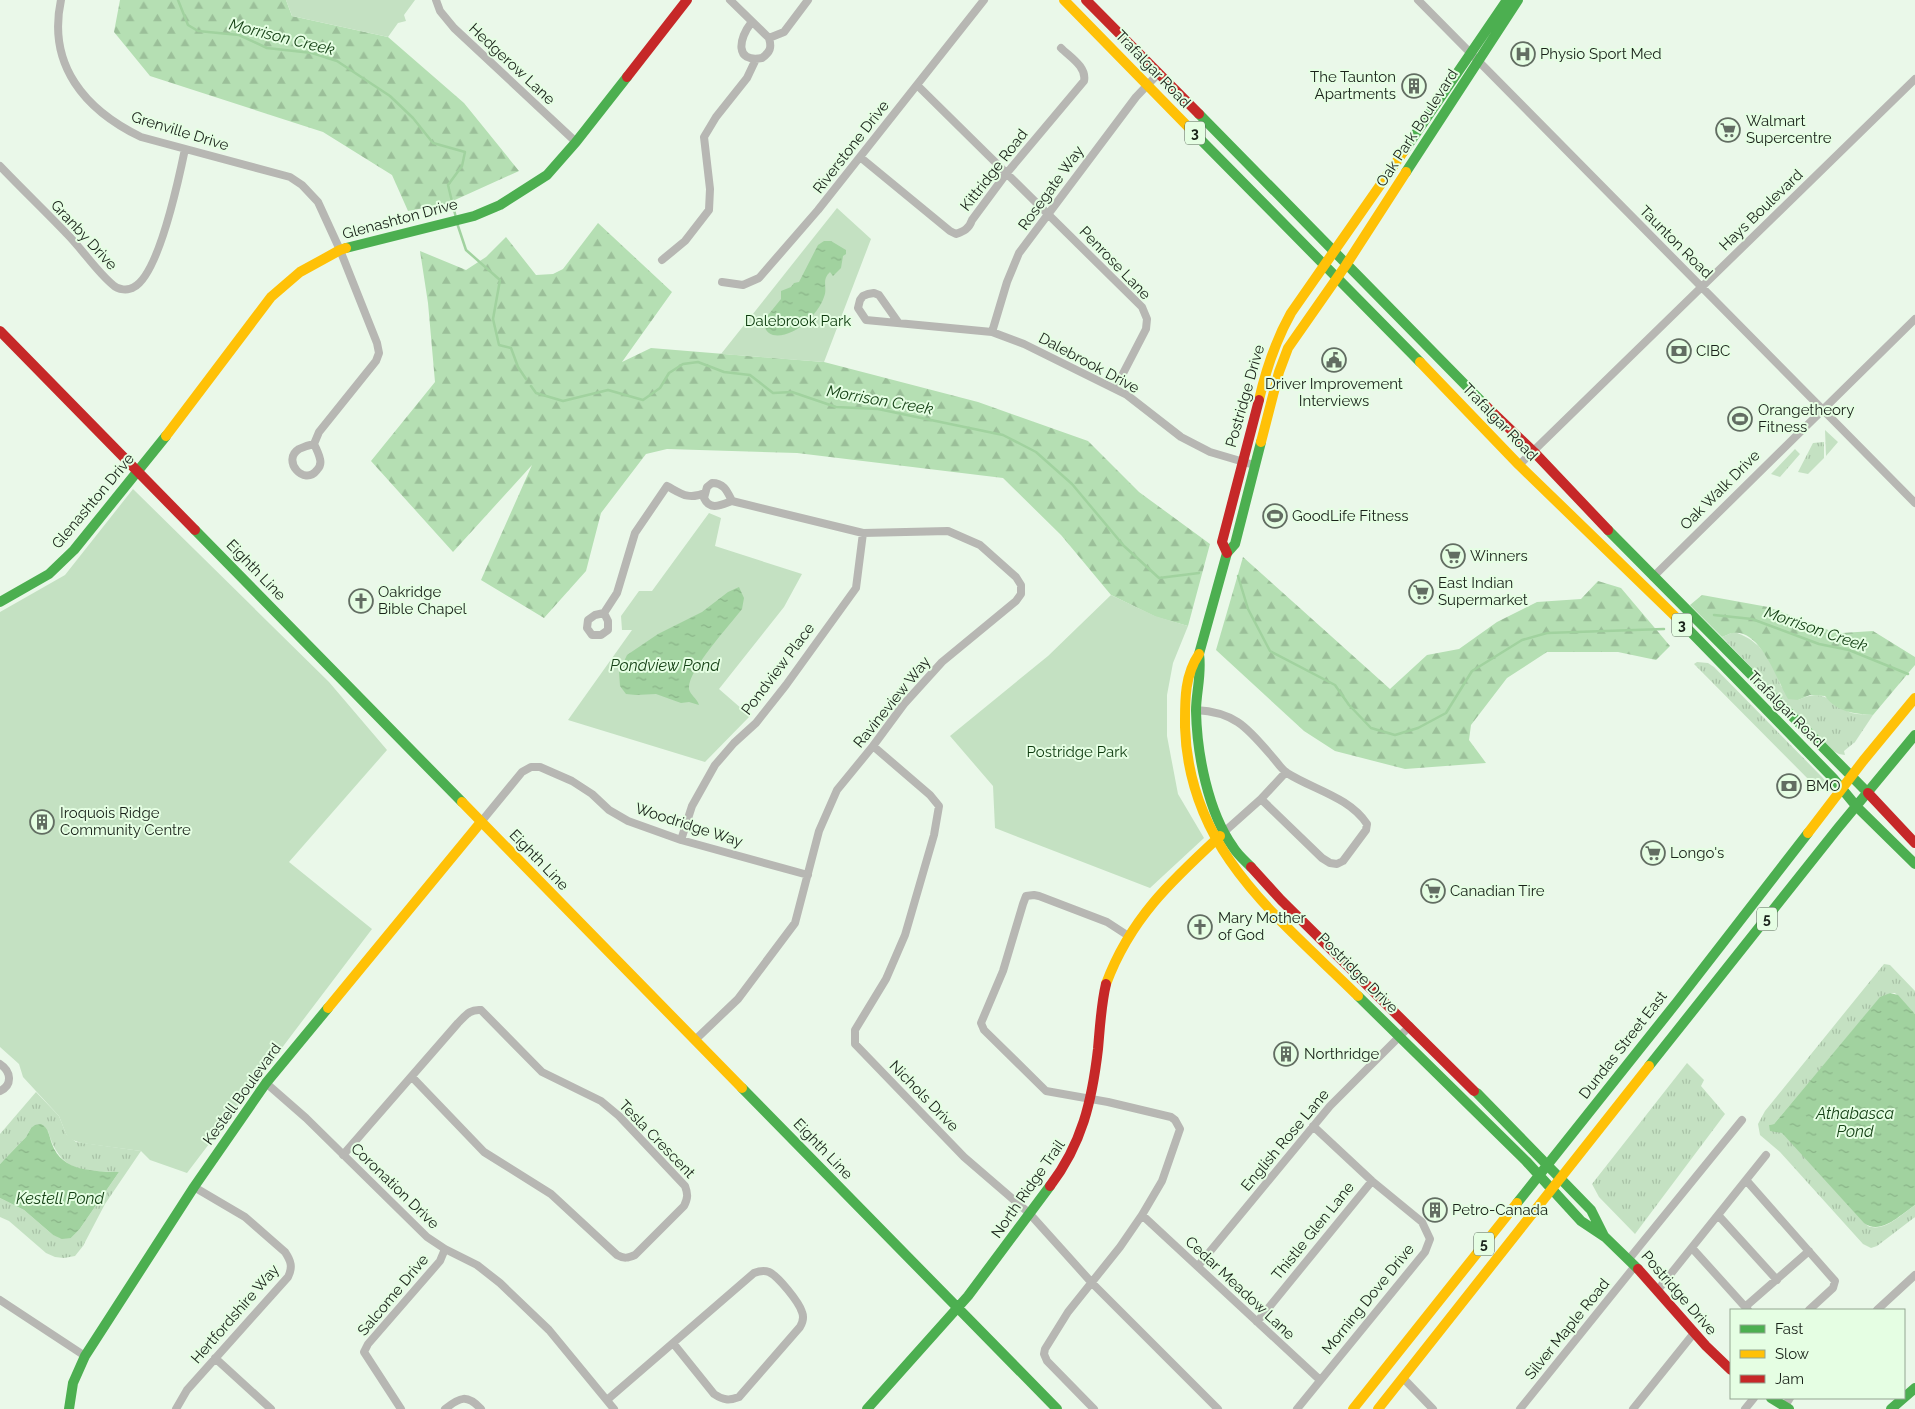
<svg xmlns="http://www.w3.org/2000/svg" width="1915" height="1409" font-family="Raleway,sans-serif">
	<style>
		.grass { fill: url(#grass-tufts) }
		.forest { fill: url(#forest-firs) }
		.green { fill: #c4e1c2 }
		.water { fill: url(#water-ripples) }
		.lines { fill: none; stroke-linecap: round; stroke-linejoin: round }
		.stream { stroke: #a1d29f; stroke-width: 2.5 }
		.street { stroke: #b7b7b3; stroke-width: 8 }
		.fast { stroke: #4caf50; stroke-width: 10 }
		.slow { stroke: #ffc107; stroke-width: 10 }
		.jam { stroke: #c62828; stroke-width: 10 }
		.labels { text-anchor: middle; dominant-baseline: central; stroke-width: 4; stroke-linejoin: round; paint-order: stroke }
		.shield { fill: #e5fee3; stroke: #566456; stroke-width: 1 }
		.shield-label { font-size: 14px; font-weight: bold; fill: #192219 }
		.poi-label { font-size: 15px; fill: #192219; stroke: #e5fee3; text-anchor: start }
		.street-label { font-size: 15px; fill: #192219; stroke: #e5fee3 }
		.park-label { font-size: 15px; fill: #0d3a0e; stroke: #e5fee3 }
		.water-label { font-size: 16px; font-style: italic; fill: #164216; stroke: #e5fee3 }
	</style>
	<defs>
		<pattern id="grass-tufts" width="24" height="20" patternUnits="userSpaceOnUse" patternTransform="scale(1.25)"><rect width="24" height="20" fill="#c4e1c2"/><path d="M3 7l-1-3M5 7V3M7 7l1-3M15 17l-1-3M17 17v-4M19 17l1-3" fill="none" stroke="#a8c1a6"/></pattern>
		<pattern id="forest-firs" width="22" height="20" patternUnits="userSpaceOnUse" patternTransform="scale(1.25)"><rect width="22" height="20" fill="#b5dfb3"/><path d="M5 1l3.5 6h-7zM16 11l3.5 6h-7z" fill="#9bbf99"/></pattern>
		<pattern id="water-ripples" width="26" height="14" patternUnits="userSpaceOnUse" patternTransform="scale(1.25)"><rect width="26" height="14" fill="#a1d29f"/><path d="M2 4q2-2 4 0t4 0M15 11q2-2 4 0t4 0" fill="none" stroke="#8ab488"/></pattern>
	</defs>
	<rect width="100%" height="100%" fill="#eaf8e9"/>
	<path class="grass" d="M1825,430l13,12 -12,14z
		M1824,442v16l-16,16 -10,-2 15,-29z
		M1795,449l5,5 -20,23 -9,-3z
		M1734,632c21,6 34,22 43,42 2,5 2,11 6,14 4,5 10,8 15,12 27,-12 30,1 51,12 6,3 17,2 24,3l-18,27 -11,9 1,4 -6,-1 -8,-4 -109,-113z
		M1697,662l11,1 6,4 108,110 5,6 -7,8 -126,-127z
		M1884,964l6,1 25,26v23l-20,-21h-5l-11,6 -105,125 -5,1 13,7 86,94c16,7 35,-13 47,-21v12l-38,29 -6,2 -8,-4 -83,-92 -20,-17 -2,-11 7,-13z
		M1687,1063l17,17 -3,6 24,28 -90,120 -36,-37 -7,-13z
		M36,1092l23,24 7,18 10,8 65,9 -36,53 -22,42 -8,10 -11,2 -9,-1 -9,-4 -37,-32 -9,-4v-19l24,12 29,25 18,3 8,-8 40,-58c-38,-1 -59,0 -71,-41l-17,-3 -5,9 -26,27v-30z"/>
	<path class="forest" d="M120,0h166l6,16 96,21 76,66 55,68 -73,33 -38,7 -16,-36 -69,-43 -173,-56 -36,-44z
		M598,223l74,69 -50,70 29,-14 173,14 154,40 110,39 51,51 71,52 -22,82 -32,-9 -45,-22 -50,-60 -58,-57 -206,-25 -130,-4 -21,5 -45,59 -15,58 -42,47 -63,-38 51,-115 -79,87 -82,-91 64,-79 -7,-79 -8,-52 46,19 20,-13 20,-20 30,38 17,-1 10,-5z
		M1243,557l147,132 37,-34 32,-6 38,-27 40,-20 44,-3 17,-18 23,7 49,58 -14,14 -38,-8h-71l-40,26 -36,47 -2,15 17,23 -81,6 -70,-18 -31,-20 -88,-81z
		M1702,595l66,12 63,24 11,2 31,-2 42,26v8l-42,50c-18,-1 -37,-3 -48,-19l-15,-1 -12,5 -10,-1c-11,-18 -27,-70 -55,-66 -3,0 -8,3 -11,4l-32,-32z"/>
	<path class="green" d="M286,0h129l-11,15 2,6 -8,2 -10,14 -96,-21z
		M837,208l34,31 -47,123 -103,-8z
		M133,489l196,193 58,68 -98,112 83,67 -185,244 -37,-13 -9,-9 -60,-8 -11,-4 -4,-5 -7,-18 -36,-39 -4,-13 -19,-17v-435l65,-37z
		M709,513l12,5 -6,28 87,28 -18,33 -65,82 31,27 -45,46 -137,-42 64,-90h-10l-1,-14 18,-25h13z
		M1111,595l44,21 33,10 -15,37 -6,32v41l11,58 26,44 -54,50 -155,-60 -2,-42 -43,-50 98,-80z"/>
	<path class="water" d="M824,241h7l15,9v4l-3,2 -2,12 -8,8 -3,-4c-9,8 -2,16 -6,25 -6,18 -31,42 -51,38 -7,-2 -9,-8 -9,-15l17,-21v-8l10,-4 3,-4 5,-1 19,-37z
		M739,587l5,11 -2,11c-12,16 -55,62 -53,80 1,6 8,9 10,16l-10,-3 -8,1 -25,-9 -20,1 -10,-1 -6,-8 -1,-14 8,-17 31,-21 44,-22 26,-20z
		M1890,993l8,2 17,19v191c-14,9 -34,31 -51,18l-82,-90 -12,-2 -1,-6 5,-1 106,-127z
		M41,1124c8,4 8,12 11,20 10,28 42,27 67,28l-40,58 -8,8 -9,1 -9,-4 -29,-25 -24,-12v-34l26,-27 5,-9 4,-3z"/>
	<g class="lines">
		<path class="stream" d="M178,0l10,25 10,6 41,4 28,13 45,5 25,8 53,35 23,22 20,25 32,9 -3,14 -14,19 8,33
			M457,223l9,27 34,30 -7,39 6,26 12,3 7,19 8,12
			M531,386l5,7 27,8 45,-11 35,10 17,-12 9,-15 14,-9 15,-2 26,10 26,3 23,18 19,-1 44,15 42,2 125,26 33,17 36,32 52,62 35,32 40,-5
			M1238,576l10,33 22,42 65,34 14,20 22,23 24,7 23,-7 28,-15 26,-42 50,-31 25,-7 117,-4
			M1714,615l38,4 67,25 30,6 59,24"/>
		<path class="street" d="M61,0c-14,65 24,110 80,137l149,40 12,8 16,17 22,48 37,93 2,10 -3,8 -57,71 -5,12
			M436,0l4,11 14,17 122,114
			M730,0l39,38c3,10 1,14 -7,20 -28,5 -23,-20 -11,-35
			M1418,0l497,503
			M769,38l15,-6 24,-32
			M917,85l225,222 5,12 -1,10 -31,60
			M860,157l90,74 6,3c8,-3 13,-5 16,-14l34,-46 78,-93c3,-14 -14,-24 -23,-33
			M0,166c22,23 45,45 67,68 15,15 30,38 46,51 5,5 15,6 21,2 25,-13 45,-109 51,-138
			M662,260l23,-19 24,-31 1,-21 -6,-52 12,-20 31,-39 9,-19
			M722,282l21,3 16,-7 59,-68 166,-210
			M898,322l-19,-27 -5,-2 -6,1 -5,2 -3,4 -2,8 8,12 126,12 32,12 103,51 54,42 29,15 44,13
			M992,332l15,-50 12,-29 117,-156 22,-23
			M314,444c2,4 5,10 6,15 1,4 0,8 -3,11 -13,17 -36,-10 -18,-21 4,-2 10,-4 15,-5z
			M1519,465l396,-386
			M1653,577l262,-258
			M604,613l13,-20 18,-60 32,-47c15,8 21,14 38,7
			M604,613l4,8v9l-7,5h-9l-5,-7 1,-8 7,-5z
			M1196,710c37,2 50,16 73,43 6,6 11,15 18,20 27,17 62,24 80,51l-1,6 -23,31 -6,3 -7,-1 -8,-5 -61,-59
			M873,746l57,49 9,11 -5,29 -29,100 -19,44 -31,51v14l109,113 65,56 63,70 126,126
			M481,822l41,-50 9,-5h9l32,14 20,13 17,16 19,11 53,19 127,35
			M1224,832l37,-33 25,-27
			M681,840l11,-34 23,-41 19,-22 22,-20 30,-38 70,-97 7,-55
			M695,1040l43,-41 57,-76 24,-92 18,-41 36,-44 31,-42 38,-42 74,-61 5,-7v-9l-5,-8 -36,-32 -32,-14 -85,2 -131,-32c-11,4 -22,10 -28,-3l3,-11 5,-4c12,0 15,8 20,18
			M0,1064c11,7 13,21 0,27
			M266,1083l40,35 121,119 18,12 32,16 23,18 49,47 65,79
			M343,1155l115,-132c8,-8 12,-14 23,-13l61,62 59,29 18,15 66,70c3,8 3,12 -1,20l-49,49c-7,3 -11,4 -18,0l-66,-61 -67,-42 -72,-75
			M1746,1180l89,101 -2,7 -24,22
			M1142,1215l178,165
			M1718,1215l59,65
			M1692,1248l56,62
			M1629,1259l113,-139
			M1198,1266l132,-160 80,-80
			M1657,1291l109,-136
			M0,1300l85,56
			M1745,1307l64,-56
			M1877,1310l38,-35
			M1257,1322l115,-141
			M215,1358l56,51
			M1403,1378l30,31
			M607,1400l147,-127c5,-2 10,-3 15,-1 9,4 30,30 33,40 2,5 1,10 -2,15l-61,70c-10,4 -16,3 -25,-3l-41,-51
			M1785,1406l5,-8
			M176,1409l11,-19 101,-113c5,-10 3,-16 -3,-25l-40,-35 -51,-30
			M401,1409l-37,-57 4,-8 72,-83 5,-12
			M445,1409c15,-12 22,-15 36,0
			M1094,1409l-47,-48 -3,-7 1,-5 23,-37 52,-65 22,-32 20,-34 18,-52 -5,-9 -4,-3 -63,-15 -62,-11 -62,-61 -3,-7 22,-52 20,-67 3,-8 8,-1 5,1 68,26 20,13
			M1297,1409l128,-157 5,-13 -8,-17 -50,-41 -59,-55
			M1520,1409l115,-143
			M1633,1409l61,-76
			M1745,1409l9,-11"/>
		<path class="fast" d="M1199,114l287,292
			M1200,139l220,223
			M1404,151l103,-151
			M1406,172l112,-172
			M346,248l128,-32 26,-11 47,-30 29,-33 51,-65
			M195,530l267,272
			M1608,530l260,263
			M0,602l49,-28 25,-24 92,-114
			M1683,624l150,154 24,29
			M1857,807l58,57
			M1251,867c-6,-6 -14,-13 -18,-20 -25,-35 -36,-93 -37,-136 0,-19 6,-37 3,-57l28,-101 8,-9 26,-102
			M1358,996l168,165 55,60 24,16 33,32
			M1649,1066l189,-238 77,-93
			M742,1088l315,321
			M1477,1093l114,117 13,26
			M1517,1203l160,-201 131,-169
			M1771,1398l18,11
			M69,1409l4,-26 12,-27 109,-169 72,-104 62,-75
			M867,1409l101,-113 82,-110
			M1891,1409l24,-21"/>
		<path class="slow" d="M1064,0l136,139
			M1420,362l99,103 164,159
			M1259,400c7,-31 17,-60 32,-87l113,-162
			M166,436l105,-139 29,-25 40,-22 6,-2
			M1261,442l18,-70 9,-24 58,-83 60,-93
			M1199,654c-15,22 -14,48 -14,73 4,124 92,189 173,269
			M462,802l280,286
			M1808,833l55,-72 52,-63
			M1106,984c24,-65 65,-103 114,-148
			M328,1008l153,-186
			M1353,1409l164,-206
			M1378,1409l271,-343"/>
		<path class="jam" d="M1086,0l113,114
			M627,77l60,-77
			M0,331l195,199
			M1486,406l48,46 74,78
			M1227,553l-5,-11 37,-142
			M1868,793l47,50
			M1251,867l30,33 193,191
			M1050,1186c32,-42 42,-85 48,-137 2,-22 3,-44 8,-65
			M1638,1269l68,77 25,24"/>
	</g>
	<defs>
		<g id="hospital-ring" transform="scale(1.25)"><circle r="9.5" fill="#e5fee3" stroke="#626d62" stroke-width="1.5"/><path d="M-5-5h3v3.5h4V-5h3V5h-3V1.5h-4V5h-3Z" fill="#626d62"/></g>
		<g id="building-ring" transform="scale(1.25)"><circle r="9.5" fill="#e5fee3" stroke="#626d62" stroke-width="1.5"/><path d="M-4-6H4V6H1V3H-1V6H-4ZM-2.5-4.3h1.7v1.8h-1.7ZM.8-4.3h1.7v1.8H.8ZM-2.5-1h1.7V.8h-1.7ZM.8-1h1.7V.8H.8Z" fill="#626d62"/></g>
		<g id="supermarket-ring" transform="scale(1.25)"><circle r="9.5" fill="#e5fee3" stroke="#626d62" stroke-width="1.5"/><path d="M-6-5.5h2.5l.6 2H6L4.5 2H-2.5L-4.4-4H-6ZM-1.5 3.2a1.3 1.3 0 1 0 .1 0ZM3 3.2a1.3 1.3 0 1 0 .1 0Z" fill="#626d62"/></g>
		<g id="bank-ring" transform="scale(1.25)"><circle r="9.5" fill="#e5fee3" stroke="#626d62" stroke-width="1.5"/><path d="M-6-4H6V4H-6ZM0-2.3a2.3 2.3 0 1 0 0 4.6a2.3 2.3 0 1 0 0-4.6Z" fill="#626d62"/></g>
		<g id="civic-ring" transform="scale(1.25)"><circle r="9.5" fill="#e5fee3" stroke="#626d62" stroke-width="1.5"/><path d="M-.6-6.5H3V-4.5H.6V-3L4-1V1h2V6H-6V1h2V-1L-.6-3ZM-1.2 2.5V6h2.4V2.5Z" fill="#626d62"/></g>
		<g id="stadium-ring" transform="scale(1.25)"><circle r="9.5" fill="#e5fee3" stroke="#626d62" stroke-width="1.5"/><path d="M0-5a6.5 5 0 1 0 0 10a6.5 5 0 1 0 0-10ZM-3.5-1.8h7v3.6h-7Z" fill="#626d62"/></g>
		<g id="church-ring" transform="scale(1.25)"><circle r="9.5" fill="#e5fee3" stroke="#626d62" stroke-width="1.5"/><path d="M-1.2-6h2.4v3.5h3.3v2.4h-3.3V6h-2.4V-.1h-3.3v-2.4h3.3Z" fill="#626d62"/></g>
	</defs>
	<g fill-rule="evenodd">
		<use href="#hospital-ring" x="1523" y="54"/>
		<use href="#building-ring" x="1414" y="86"/>
		<use href="#supermarket-ring" x="1728" y="130"/>
		<use href="#bank-ring" x="1679" y="351"/>
		<use href="#civic-ring" x="1334" y="360"/>
		<use href="#stadium-ring" x="1740" y="419"/>
		<use href="#stadium-ring" x="1275" y="516"/>
		<use href="#supermarket-ring" x="1453" y="556"/>
		<use href="#supermarket-ring" x="1421" y="592"/>
		<use href="#church-ring" x="361" y="601"/>
		<use href="#bank-ring" x="1789" y="786"/>
		<use href="#building-ring" x="42" y="822"/>
		<use href="#supermarket-ring" x="1653" y="853"/>
		<use href="#supermarket-ring" x="1433" y="891"/>
		<use href="#church-ring" x="1200" y="927"/>
		<use href="#building-ring" x="1286" y="1054"/>
		<use href="#building-ring" x="1435" y="1210"/>
	</g>
	<g class="labels">
		<g class="shield">
			<rect x="1185" y="121.5" width="20" height="23" rx="4"/>
			<rect x="1672" y="613.5" width="20" height="23" rx="4"/>
			<rect x="1757" y="907.5" width="20" height="23" rx="4"/>
			<rect x="1474" y="1232.5" width="20" height="23" rx="4"/>
		</g>
		<g class="shield-label">
			<text x="1195" y="133">3</text>
			<text x="1682" y="625">3</text>
			<text x="1767" y="919">5</text>
			<text x="1484" y="1244">5</text>
		</g>
		<g class="poi-label">
			<text x="1540" y="54">Physio Sport Med</text>
			<text x="1396" y="77" text-anchor="end">The Taunton<tspan x="1396" dy="17">Apartments</tspan></text>
			<text x="1746" y="121">Walmart<tspan x="1746" dy="17">Supercentre</tspan></text>
			<text x="1696" y="351">CIBC</text>
			<text x="1334" y="384" text-anchor="middle">Driver Improvement<tspan x="1334" dy="17">Interviews</tspan></text>
			<text x="1758" y="410">Orangetheory<tspan x="1758" dy="17">Fitness</tspan></text>
			<text x="1292" y="516">GoodLife Fitness</text>
			<text x="1470" y="556">Winners</text>
			<text x="1438" y="583">East Indian<tspan x="1438" dy="17">Supermarket</tspan></text>
			<text x="378" y="592">Oakridge<tspan x="378" dy="17">Bible Chapel</tspan></text>
			<text x="1806" y="786">BMO</text>
			<text x="60" y="813">Iroquois Ridge<tspan x="60" dy="17">Community Centre</tspan></text>
			<text x="1670" y="853">Longo's</text>
			<text x="1450" y="891">Canadian Tire</text>
			<text x="1218" y="918">Mary Mother<tspan x="1218" dy="17">of God</tspan></text>
			<text x="1304" y="1054">Northridge</text>
			<text x="1452" y="1210">Petro-Canada</text>
		</g>
		<g class="street-label">
			<text transform="translate(512 64) rotate(43)">Hedgerow Lane</text>
			<text transform="translate(1153 69) rotate(46)">Trafalgar Road</text>
			<text transform="translate(1417 128) rotate(-57)">Oak Park Boulevard</text>
			<text transform="translate(180 131) rotate(17)">Grenville Drive</text>
			<text transform="translate(851 147) rotate(-52)">Riverstone Drive</text>
			<text transform="translate(994 170) rotate(-52)">Kittridge Road</text>
			<text transform="translate(1051 188) rotate(-54)">Rosegate Way</text>
			<text transform="translate(1761 210) rotate(-44)">Hays Boulevard</text>
			<text transform="translate(400 219) rotate(-15)">Glenashton Drive</text>
			<text transform="translate(84 235) rotate(47)">Granby Drive</text>
			<text transform="translate(1676 242) rotate(45)">Taunton Road</text>
			<text transform="translate(1115 263) rotate(46)">Penrose Lane</text>
			<text transform="translate(1089 363) rotate(28)">Dalebrook Drive</text>
			<text transform="translate(1245 396) rotate(-74)">Postridge Drive</text>
			<text transform="translate(1500 422) rotate(46)">Trafalgar Road</text>
			<text transform="translate(1720 490) rotate(-45)">Oak Walk Drive</text>
			<text transform="translate(93 501) rotate(-50)">Glenashton Drive</text>
			<text transform="translate(256 570) rotate(46)">Eighth Line</text>
			<text transform="translate(778 669) rotate(-53)">Pondview Place</text>
			<text transform="translate(892 702) rotate(-51)">Ravineview Way</text>
			<text transform="translate(1786 709) rotate(45)">Trafalgar Road</text>
			<text transform="translate(689 825) rotate(18)">Woodridge Way</text>
			<text transform="translate(539 860) rotate(46)">Eighth Line</text>
			<text transform="translate(1358 973) rotate(45)">Postridge Drive</text>
			<text transform="translate(1623 1045) rotate(-52)">Dundas Street East</text>
			<text transform="translate(242 1094) rotate(-54)">Kestell Boulevard</text>
			<text transform="translate(924 1096) rotate(46)">Nichols Drive</text>
			<text transform="translate(657 1139) rotate(46)">Tesla Crescent</text>
			<text transform="translate(1285 1140) rotate(-50)">English Rose Lane</text>
			<text transform="translate(823 1149) rotate(46)">Eighth Line</text>
			<text transform="translate(395 1186) rotate(44)">Coronation Drive</text>
			<text transform="translate(1028 1189) rotate(-55)">North Ridge Trail</text>
			<text transform="translate(1313 1231) rotate(-51)">Thistle Glen Lane</text>
			<text transform="translate(1240 1288) rotate(43)">Cedar Meadow Lane</text>
			<text transform="translate(1679 1293) rotate(49)">Postridge Drive</text>
			<text transform="translate(393 1295) rotate(-50)">Salcome Drive</text>
			<text transform="translate(1368 1299) rotate(-51)">Morning Dove Drive</text>
			<text transform="translate(235 1314) rotate(-49)">Hertfordshire Way</text>
			<text transform="translate(1567 1329) rotate(-51)">Silver Maple Road</text>
		</g>
		<g class="park-label">
			<text x="798" y="321">Dalebrook Park</text>
			<text x="1077" y="752">Postridge Park</text>
		</g>
		<g class="water-label">
			<text transform="translate(282 37) rotate(14)">Morrison Creek</text>
			<text transform="translate(880 400) rotate(10)">Morrison Creek</text>
			<text transform="translate(1816 629) rotate(19)">Morrison Creek</text>
			<text x="665" y="665">Pondview Pond</text>
			<text x="1855" y="1113">Athabasca<tspan x="1855" dy="18">Pond</tspan></text>
			<text x="60" y="1198">Kestell Pond</text>
		</g>
	</g>
	<rect x="1730" y="1309" width="175" height="90" fill="#e5fee3" stroke="#93a692"/>
	<rect x="1740" y="1325" width="25" height="8" fill="#4caf50" stroke="#93a692"/>
	<text x="1775" y="1334" font-size="15" fill="#192219">Fast</text>
	<rect x="1740" y="1350" width="25" height="8" fill="#ffc107" stroke="#93a692"/>
	<text x="1775" y="1359" font-size="15" fill="#192219">Slow</text>
	<rect x="1740" y="1375" width="25" height="8" fill="#c62828" stroke="#93a692"/>
	<text x="1775" y="1384" font-size="15" fill="#192219">Jam</text>
</svg>
